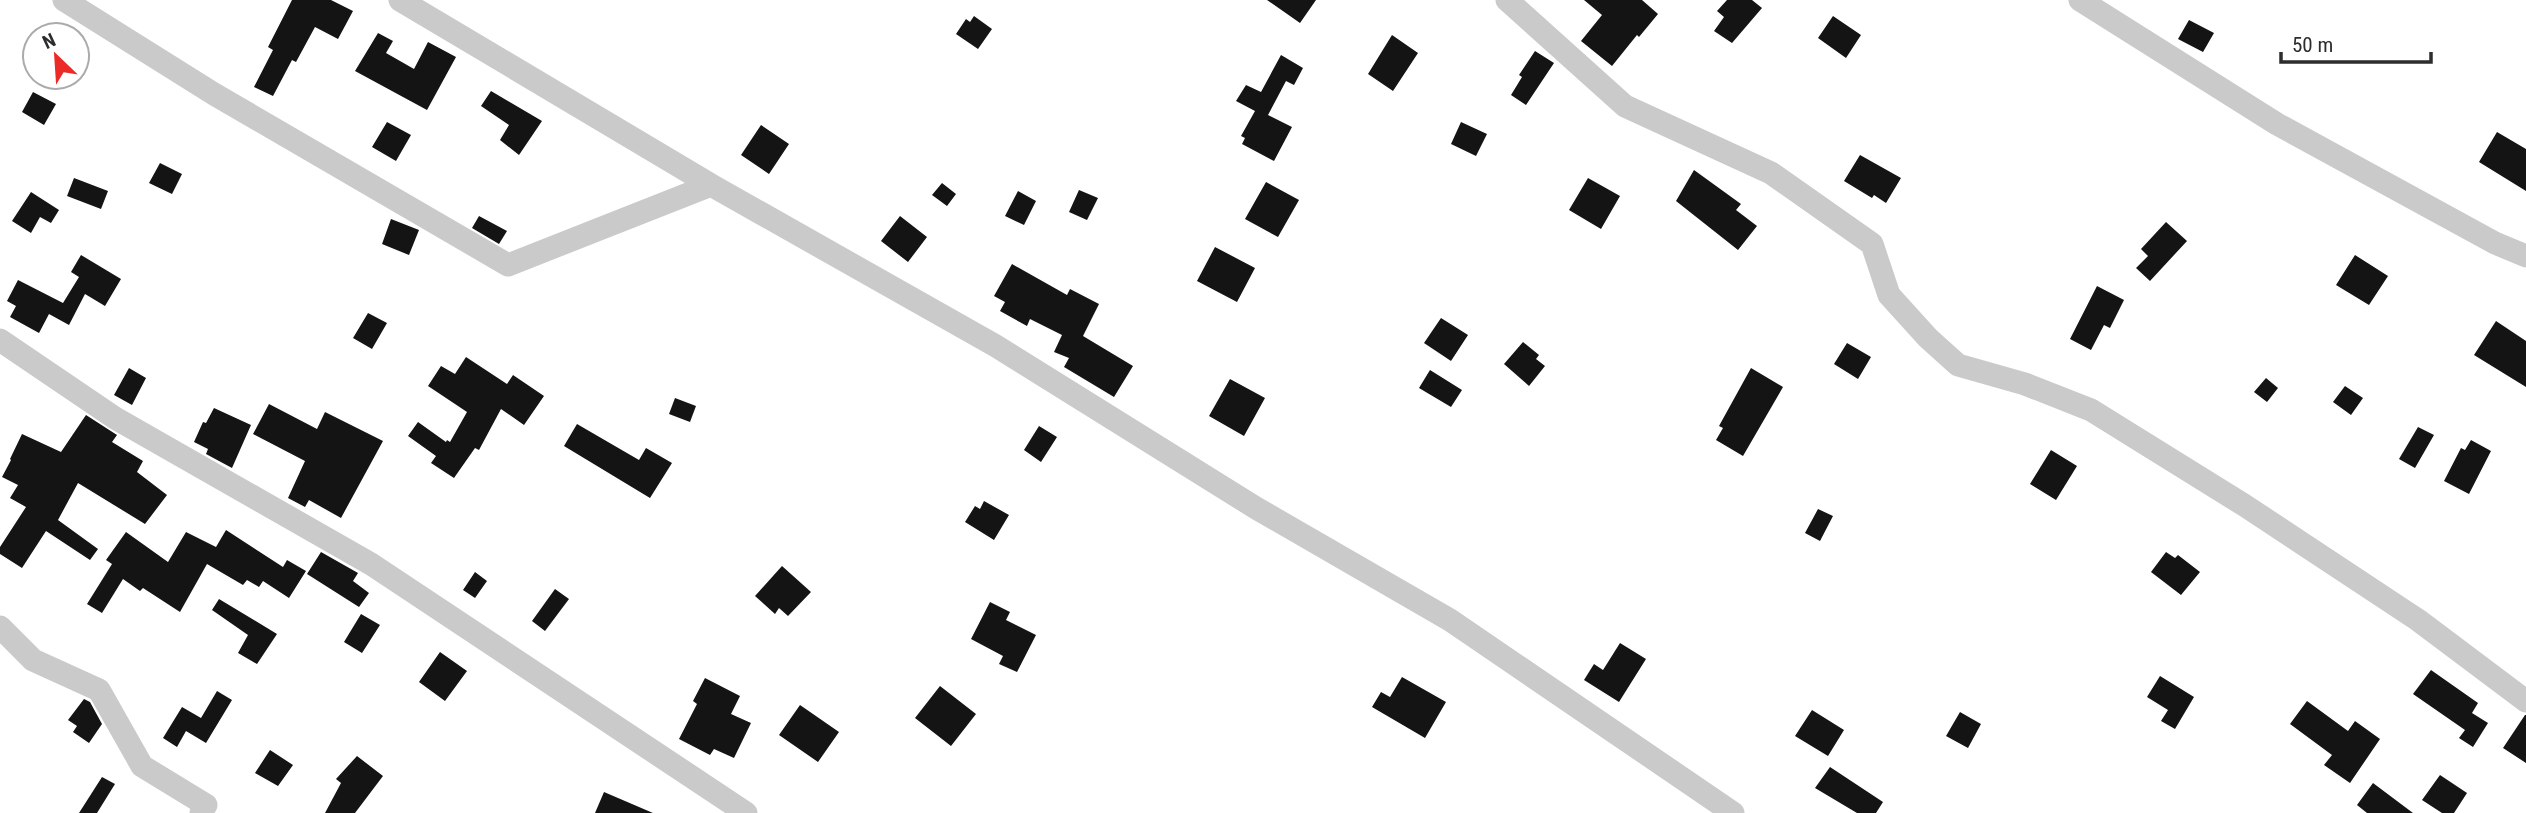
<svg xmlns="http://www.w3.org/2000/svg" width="2526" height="813" font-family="'Roboto Condensed',sans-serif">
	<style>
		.building { fill: #141414 }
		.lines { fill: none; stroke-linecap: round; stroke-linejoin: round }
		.street { stroke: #cacaca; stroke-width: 23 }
	</style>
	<rect width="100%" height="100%" fill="#fff"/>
	<path class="building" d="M292,0h39l22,11 -15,28 -23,-12 -19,35 -4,-2 -19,36 -19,-9 19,-37 -5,-3z
		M1267,0h49l-16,23z
		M1584,0h58l16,14 -19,23 -2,-2 -25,31 -31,-25 21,-26z
		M1727,0h25l10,8 -30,35 -18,-12 10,-14 -7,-6z
		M974,16l18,13 -14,20 -22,-15 10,-15 4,3z
		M1833,16l28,19 -15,23 -28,-20z
		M2189,20l25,13 -11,19 -25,-13z
		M378,33l15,8 -7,12 28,16 14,-27 28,15 -29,53 -72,-39z
		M1392,35l26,18 -25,38 -25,-17z
		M1535,51l19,12 -28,42 -15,-10 11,-18 -3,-2z
		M1281,55l22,13 -9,17 -8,-4 -18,34 24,12 -18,34 -32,-17 3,-6 -4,-2 14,-25 -19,-10 10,-16 15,7z
		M491,91l51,30 -23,34 -19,-15 9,-15 -28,-19z
		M33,92l23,12 -12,21 -22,-13z
		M387,122l24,13 -15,26 -24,-14z
		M1461,122l26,12 -11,22 -25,-12z
		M761,125l28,19 -20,30 -28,-19z
		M2497,132l29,17v42l-47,-29z
		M1860,155l41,23 -15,25 -12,-8 -2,3 -28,-17z
		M160,163l22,11 -10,20 -23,-11z
		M1694,170l47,34 -5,6 21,16 -19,24 -62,-49z
		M74,178l34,13 -7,18 -34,-13z
		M1588,178l32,18 -19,33 -32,-19z
		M1266,182l33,18 -21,37 -33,-18z
		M942,183l14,11 -9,12 -15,-11z
		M1079,190l19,8 -11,22 -18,-8z
		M1018,191l18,10 -12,24 -19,-9z
		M31,192l28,18 -8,13 -11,-6 -9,16 -19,-12z
		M479,216l28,15 -8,13 -27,-16z
		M900,216l27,21 -19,25 -27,-21z
		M391,219l28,11 -10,25 -27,-11z
		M2166,222l21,19 -37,40 -14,-13 12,-12 -7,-7z
		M1215,247l40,21 -18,34 -40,-21z
		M81,255l40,24 -16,27 -20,-12 -16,31 -20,-11 -10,19 -29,-16 6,-11 -9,-5 11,-21 45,23 16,-26 -8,-5z
		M2355,255l33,21 -19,29 -33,-20z
		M1012,264l55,31 3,-6 29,15 -16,32 50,30 -19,31 -50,-30 5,-9 -15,-6 8,-17 -32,-16 -3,7 -27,-15 5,-9 -11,-6z
		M2097,286l27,14 -14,28 -6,-3 -13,25 -21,-11z
		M368,313l19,10 -15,26 -19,-11z
		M1441,318l27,17 -17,26 -27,-18z
		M2496,321l30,20v46l-52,-32z
		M1523,342l16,13 -3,4 9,7 -16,20 -25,-22z
		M1847,343l24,14 -13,22 -24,-15z
		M466,357l41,27 6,-9 31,21 -20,29 -23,-16 -22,41 -4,-2 -21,30 -23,-15 5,-7 -28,-20 10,-14 28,20 1,-2 3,2 17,-30 -39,-26 13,-20 14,8z
		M129,368l17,10 -14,27 -18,-10z
		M1751,368l32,19 -40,69 -27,-16 7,-12 -4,-2z
		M1430,370l32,20 -11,17 -32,-19z
		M2266,378l12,10 -11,14 -13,-10z
		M1230,379l35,19 -21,38 -35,-20z
		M2345,386l18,12 -12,17 -18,-13z
		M675,398l21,8 -6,16 -21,-8z
		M269,404l48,25 8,-17 58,29 -42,77 -32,-18 -4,7 -17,-9 17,-37 -52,-27z
		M214,408l37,17 -19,43 -26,-14 2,-5 -14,-7 9,-20 3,1z
		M86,415l31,20 -5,7 31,19 -6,11 30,23 -22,29 -67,-41 -20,37 40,29 -8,11 -44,-29 -24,37 -22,-14v-7l26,-40 -16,-9 8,-13 -16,-8 9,-17 -1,-1 12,-25 39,18z
		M577,424l62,36 7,-12 26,15 -22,35 -86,-52z
		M1039,426l18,11 -16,25 -17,-12z
		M2418,427l16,8 -19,33 -16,-9z
		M2471,440l20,11 -22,43 -25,-13 17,-33 4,2z
		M2051,450l26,16 -21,34 -26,-16z
		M984,501l25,14 -15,25 -29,-18 10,-16 5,3z
		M1818,509l15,7 -13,25 -15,-8z
		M226,530l57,37 4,-7 19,11 -17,27 -26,-17 -4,6 -12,-7 -4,5 -36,-21 -27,48 -37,-24 -3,3 -17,-12 -21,34 -15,-9 25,-40 -6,-4 20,-28 42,30 18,-30 30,15z
		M321,552l37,21 -5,8 16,12 -10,14 -52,-33z
		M2166,552l9,6 3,-3 22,17 -19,23 -30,-23z
		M782,566l29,26 -23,24 -9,-8 -4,6 -20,-18z
		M475,572l12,9 -12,17 -12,-8z
		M555,589l14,10 -24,32 -13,-10z
		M219,599l58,35 -20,30 -19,-11 10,-18 -36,-25z
		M990,602l20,10 -4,8 30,15 -19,37 -18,-8 4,-8 -32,-17z
		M361,614l19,11 -18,28 -18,-11z
		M1620,643l26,16 -27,43 -35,-22 10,-16 9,6z
		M440,652l27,19 -22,30 -26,-19z
		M2431,670l47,33 -6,10 16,10 -15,24 -14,-9 6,-8 -52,-36z
		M2160,676l34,21 -19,32 -14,-8 7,-11 -21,-13z
		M1402,677l44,25 -21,36 -53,-31 9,-15 9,5z
		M705,678l35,18 -9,18 20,9 -17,35 -20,-9 -4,6 -31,-16 18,-35 -4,-3z
		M940,686l36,28 -25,32 -36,-28z
		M217,691l15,9 -26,43 -20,-12 -9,16 -14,-9 19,-31 19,11z
		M84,699l6,3 12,22 -13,19 -16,-11 4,-6 -9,-6z
		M2307,701l41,30 7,-10 25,18 -30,44 -26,-18 8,-10 -42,-31z
		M800,705l39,27 -21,30 -39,-27z
		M1812,710l32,20 -16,26 -33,-20z
		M1960,712l21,12 -13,24 -22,-12z
		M2525,715h1v48l-23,-15z
		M270,750l23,15 -15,21 -23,-13z
		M357,756l26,20 -28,37h-30l16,-30 -5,-4z
		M1830,767l53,35 -7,11h-19l-42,-25z
		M2440,775l27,18 -13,20h-12l-20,-13z
		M102,777l13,7 -18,29h-18z
		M2373,783l40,30h-46l-10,-8z
		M604,792l49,21h-58z"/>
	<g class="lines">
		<path class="street" d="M64,0l150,94 294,171 203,-80
			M400,0l311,185 285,161 260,162 194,112 283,193
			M1507,0l118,106 146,67 101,71 17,51 39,43 30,27 67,19 66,26 153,95 174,115 108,81
			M2080,0l197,124 218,119 31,13
			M0,340l115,78 256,146 375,249
			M0,627l33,33 66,30 43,76 64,39 -5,8"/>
	</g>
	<g transform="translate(56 56) rotate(335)"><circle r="33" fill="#ffffff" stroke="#ababab" stroke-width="2"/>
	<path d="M0-5L12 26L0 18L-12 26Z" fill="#eb2b28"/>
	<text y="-10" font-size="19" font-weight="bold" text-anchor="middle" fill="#2d2d2d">N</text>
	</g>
	<path d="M2281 52v10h150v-10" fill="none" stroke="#2d2d2d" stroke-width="3.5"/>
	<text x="2292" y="52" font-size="21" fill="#2d2d2d" stroke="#ffffff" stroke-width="5" paint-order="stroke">50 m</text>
</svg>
